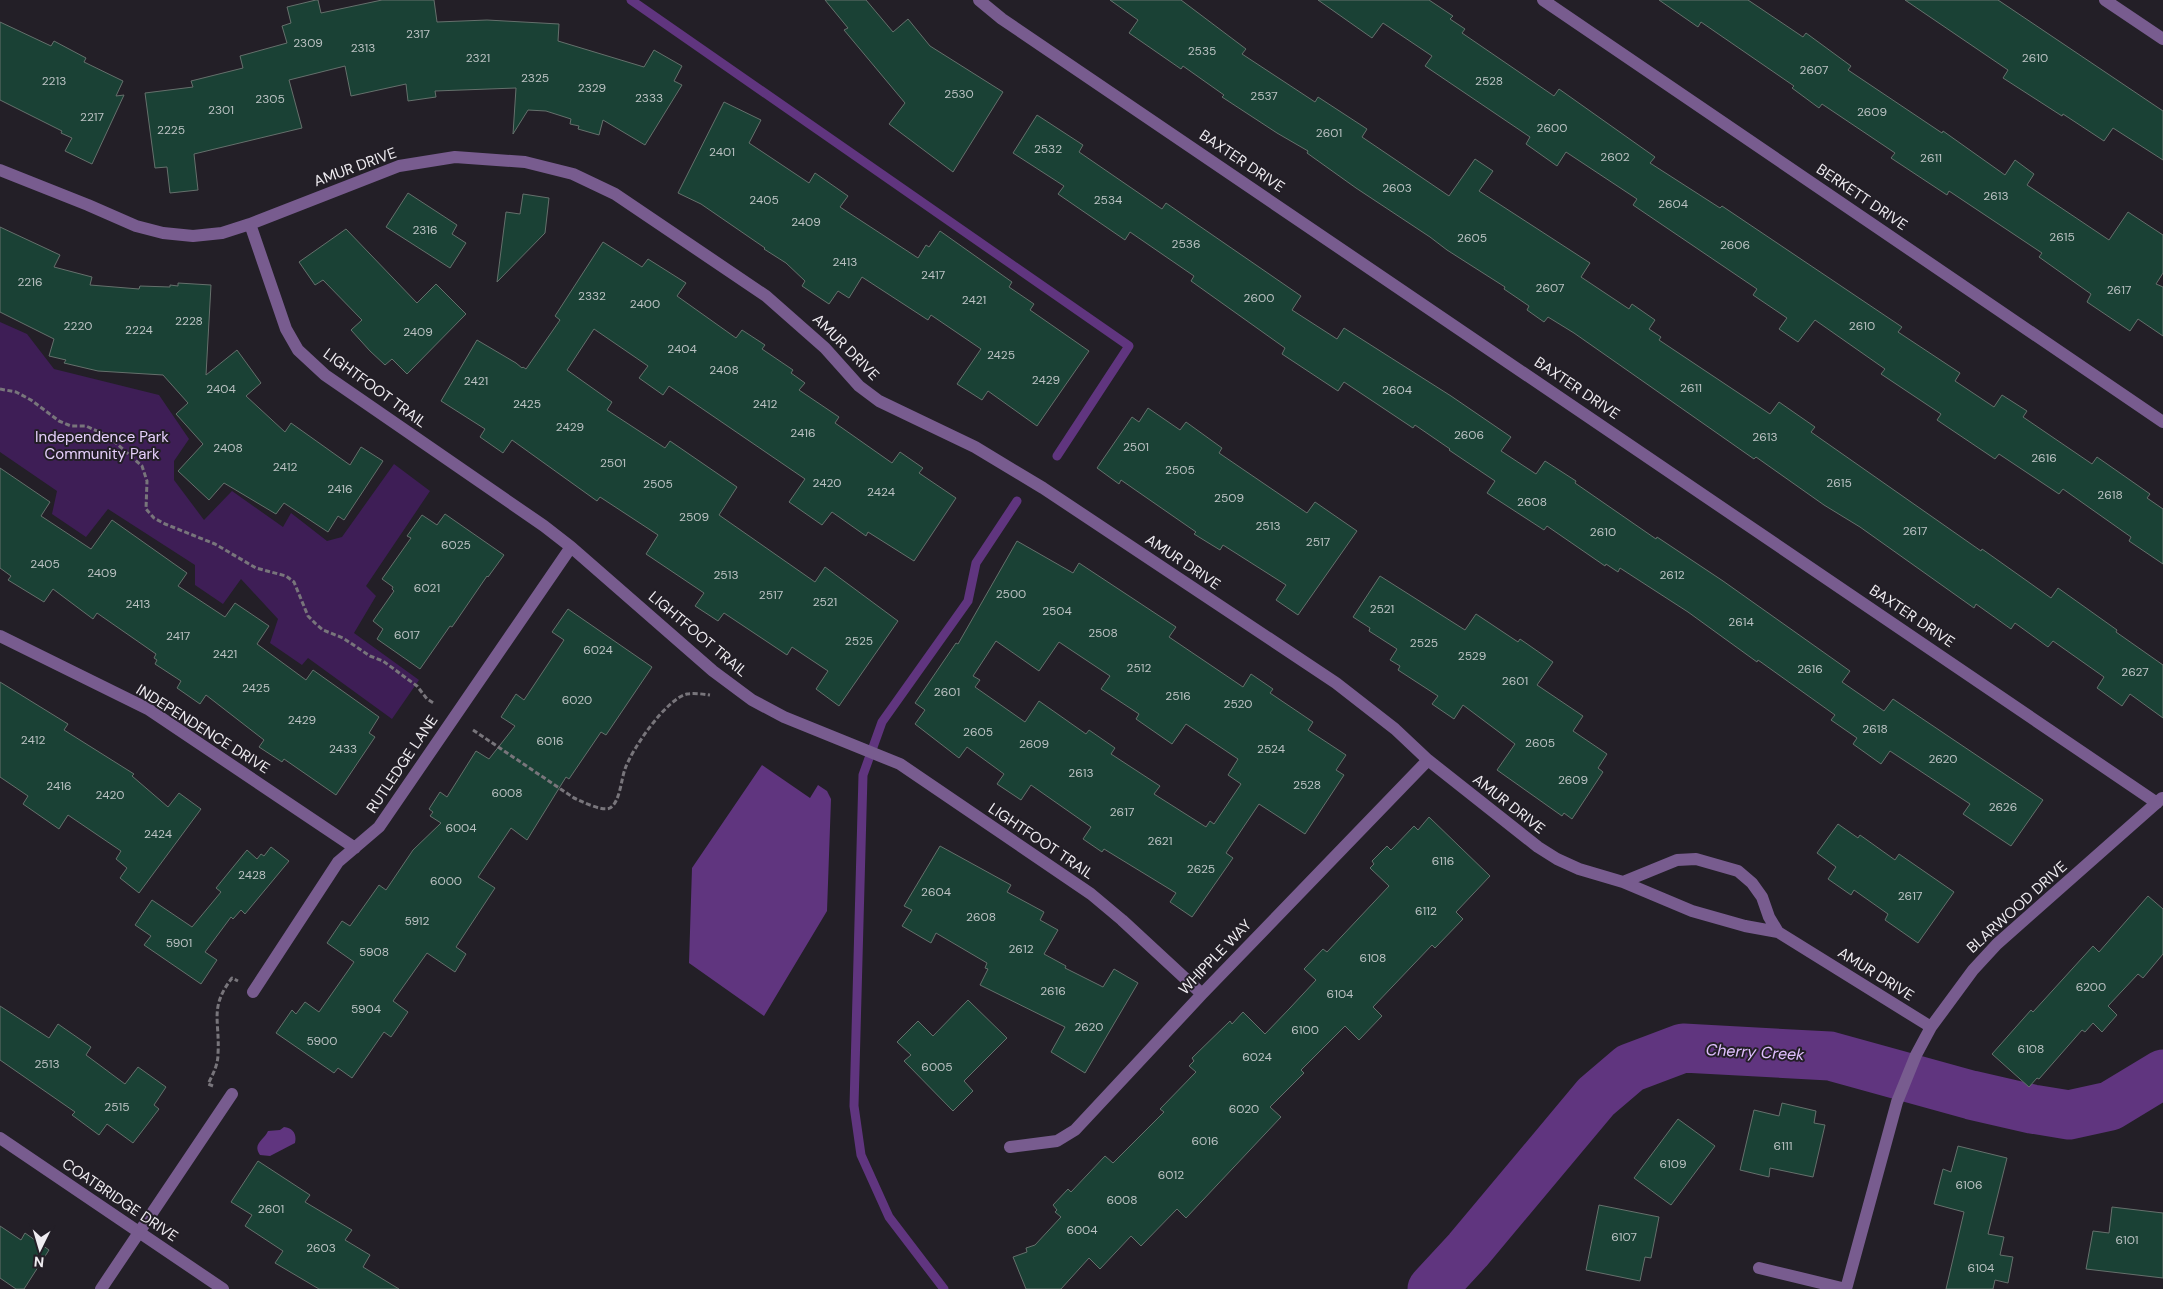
<svg xmlns="http://www.w3.org/2000/svg" width="2163" height="1289" font-family="'DM Sans',sans-serif">
	<style>
		.green { fill: #3e1e56 }
		.water { fill: #60357f }
		.lines { fill: none; stroke-linecap: round; stroke-linejoin: round }
		.stream { stroke: #60357f; stroke-width: 9 }
		.river { stroke: #60357f; stroke-width: 49 }
		.building { fill: #1a4135; stroke: #65706c; fill-rule: evenodd }
		.path { stroke: #78757b; stroke-width: 3; stroke-dasharray: 5 2.5; stroke-linecap: butt }
		.minor { stroke: #785c8f; stroke-width: 12 }
		.labels { text-anchor: middle; dominant-baseline: central; stroke-width: 4; stroke-linejoin: round; paint-order: stroke }
		.number-label { font-size: 12px; fill: #bac1c2 }
		.street-label { font-size: 15px; fill: #efecf1; stroke: #231f27 }
		.park-label { font-size: 15px; fill: #e6d0fb; stroke: #231f27 }
		.water-label { font-size: 16px; font-style: italic; fill: #e1c0ff; stroke: #231f27 }
	</style>
	<rect width="100%" height="100%" fill="#231f27"/>
	<path class="green" d="M0,322l27,12 27,35 105,26 30,44 -15,22v19l30,40 28,-29 51,36 8,-14 36,28 15,-4 52,-73 36,27 -64,95 10,10 -22,37 65,47 -27,39 -84,-61 -6,7 -32,-22 8,-24 -37,-40 -18,25 -28,-19v-20l-87,-56 -22,28 -34,-23 5,-23 -57,-39z"/>
	<path class="water" d="M762,765l48,33 8,-13 9,6 4,8 -4,112 -63,105 -75,-53 3,-95z
		M284,1127c9,1 13,7 11,16l-25,13 -10,-1c-8,-11 4,-15 8,-24l12,-1z"/>
	<g class="lines">
		<path class="stream" d="M631,0l498,346 -72,110
			M944,1289l-55,-72 -28,-62 -7,-49 9,-331 19,-53 86,-121 8,-38 41,-62"/>
		<path class="river" d="M1432,1289l36,-39 128,-153 34,-29 53,-20 147,8 141,39 61,14 37,6 41,-9 53,-32"/>
	</g>
	<path class="building" d="M316,0h2l3,13 61,-13h52l3,22 50,-2 72,4 -1,17 86,26 10,-17 28,16 -8,15 8,4 -37,60 -42,-25 -4,15 -21,-6 1,-3 -9,-2 1,-5 -25,-8 -18,-1 -15,24 3,-46 -81,3 1,6 -28,4 -2,-17 -55,12 -6,-30 -56,14 13,48 -108,26 4,36 -28,3 -3,-26 -12,1 -10,-75 48,-6 -2,-6 52,-13 -3,-12 47,-13 -5,-17 9,-3 -4,-16z
		M825,0h41l27,32 15,-13 22,27 73,46 -50,80 -64,-48 16,-21 -61,-73 4,-2z
		M1110,0h71l65,49 -4,5 73,48 3,-5 49,32 -5,8 87,59 26,-37 18,12 -14,20 111,72 -9,14 48,32 3,-5 23,16 -6,9 12,8 -2,3 111,74 9,-12 36,25 -4,5 170,119 1,-2 69,49 7,-10 59,42 -1,2 47,33v53l-33,-24 -8,12 -25,-18 7,-11 -51,-36 -5,6 -33,-24 -4,6 -35,-25 -2,4 -114,-81 -36,-22 -68,-48 -2,2 -180,-126 -26,-16 -4,5 -17,-12 2,-4 -25,-17 1,-2 -58,-37 -17,-13 -74,-49 -49,-35 1,-2 -31,-18 -55,-36 2,-2 -41,-29 -2,3 -52,-36 9,-13z
		M1318,0h111l24,16 -3,3 15,10 -3,4 92,63 5,-7 96,68 -5,6 70,45 2,-2 180,121 -4,5 62,41 -5,8 39,26 8,-12 25,16 -4,6 69,47 5,-7 53,37 -3,4 16,11v55l-34,-23 2,-4 -68,-48 -4,5 -60,-40 -4,5 -58,-39 4,-6 -60,-40 4,-5 -70,-49 -17,22 -19,-13 8,-11 -34,-23 4,-6 -124,-84 4,-6 -71,-47 -9,14 -31,-22 4,-7 -105,-71 7,-10 -49,-33 -11,15z
		M1659,0h89l55,37 3,-4 45,33 -3,4 94,63 1,-2 62,44 10,-15 19,14 -7,11 82,55 19,-28 35,23v38l-7,11 7,3v49l-25,-17 -8,12 -43,-29 4,-8 -52,-37 3,-4 -93,-62 -2,4 -56,-37 4,-5 -73,-49 -3,4 -27,-20 2,-2 -93,-64 -3,5z
		M1905,0h93l165,111v49l-50,-32 -9,13 -41,-27 -1,2 -59,-38 5,-8z
		M0,22l51,24 3,-5 32,17 -2,4 39,19 -7,15 8,-1 -32,69 -27,-13 7,-13 -11,-5 1,-2 -62,-31z
		M724,102l37,18 -12,23 60,40 6,-10 33,23 -8,11 78,51 8,-13 3,2 11,-16 72,51 -3,5 25,17 -4,6 59,41 -52,75 -49,-35 -6,9 -25,-16 24,-35 -50,-34 -3,5 -66,-43 -13,21 -11,-7 -9,13 -27,-18 3,-5 -19,-18 -22,-14 1,-1 -64,-44 -23,-11z
		M1037,115l46,30 -4,7 83,57 4,-6 135,93 -9,14 45,29 7,-11 107,68 60,41 -10,14 35,23 9,-13 31,20 -1,2 81,56 1,-2 66,44 127,90 -8,11 42,29 9,-12 150,101 -32,46 -48,-32 7,-10 -80,-53 -9,13 -28,-20 4,-6 -26,-18 4,-5 -77,-55 -1,2 -69,-50 -68,-44 -2,4 -12,-8 -1,2 -58,-40 -3,4 -57,-37 8,-12 -46,-31 1,-1 -35,-24 -2,3 -69,-46 -6,9 -56,-37 3,-6 -94,-67 3,-5 -64,-44 -5,8 -67,-46 6,-8 -51,-33z
		M408,193l49,32 -5,9 14,9 -16,25 -64,-41z
		M523,194l26,4 -4,35 -48,49 9,-70 14,2z
		M0,227l60,28 -6,12 38,10 -2,8 49,4 1,-3 30,1v-2l8,1v-3l33,2 -5,90 31,-25 24,33 -15,13 39,36 6,-9 59,42 11,-18 22,14 -39,59 -6,-4 -10,16 -44,-29 -8,11 -52,-31 -15,17 -31,-29 25,-27 -27,-30 12,-11 -25,-28 -65,-4 -34,-8 2,-3 -17,-4 5,-17 -54,-27z
		M346,229l71,74 19,-19 30,30 -59,60 -15,-15 -7,6 -15,-14 -19,-21 11,-10 -39,-40 -8,5 -16,-23z
		M603,242l39,25 6,-8 38,24 -9,13 59,42 6,-8 23,15 -3,4 31,21 -2,3 14,10 -6,7 40,27 -4,6 57,40 8,-11 23,16 -4,5 37,25 -42,63 -46,-29 -2,4 -34,-24 -10,13 -33,-23 16,-23 -136,-93 -6,9 -24,-17 9,-12 -54,-37 -27,41 45,32 -5,8 58,38 5,-7 67,46 -18,28 96,67 10,-15 73,54 -59,85 -23,-17 12,-18 -36,-24 -5,8 -63,-42 -6,8 -23,-15 9,-13 -58,-39 12,-19 -58,-38 -3,4 -85,-61 -9,13 -23,-16 5,-8 -44,-28 36,-61 39,23 6,5 1,-1 3,2 34,-49 -5,-4z
		M1148,408l32,22 6,-8 36,26 -3,5 88,60 8,-11 42,29 -59,84 -22,-15 10,-15 -63,-40 -3,5 -26,-16 2,-2 -75,-52 -2,4 -22,-16 35,-51 7,5z
		M0,468l50,34 -9,14 50,33 21,-29 75,53 -9,13 47,31 10,-14 34,23 -12,18 49,36 7,-10 66,47 -10,16 6,4 -39,58 -52,-36 -2,3 -23,-15 5,-7 -58,-45 -6,9 -23,-16 4,-7 -26,-17 2,-4 -3,-2 2,-4 -59,-41 -4,6 -40,-30 -9,13 -36,-22 3,-4 -11,-8z
		M445,514l59,41 -16,22 -1,-1 -35,51 -2,-1 -30,43 -43,-30 6,-10 -10,-8 21,-30 -2,-2 1,-2 -11,-8 29,-41 -4,-2 15,-21 15,10z
		M1017,541l56,32 6,-10 97,64 -7,10 74,50 8,-13 22,15 -3,4 43,29 -5,8 38,25 -10,15 8,5 -39,59 -46,-30 -33,49 7,5 -41,59 -22,-15 6,-9 -72,-44 -2,3 -19,-13 8,-12 -60,-42 -10,15 -24,-16 7,-10 -37,-27 -8,11 -44,-34 10,-14 -10,-7 41,-60 2,1zM996,641l43,30 20,-29 51,34 -9,13 38,25 -3,5 36,25 14,-20 52,35 -10,16 13,9 -27,40 -4,-3 -4,6 -52,-33 6,-8 -49,-32 4,-6 -26,-18 -3,4 -47,-33 -14,21 -50,-35 5,-7 -7,-4z
		M1380,576l85,54 11,-16 42,28 2,-3 33,23 -16,23 46,31 -10,15 34,23 -9,14 5,4 -31,47 -8,-6 -2,3 -65,-46 18,-26 -52,-39 -9,14 -22,-15 6,-8 -40,-26 2,-4 -10,-6 7,-11 -28,-18 1,-3 -17,-11z
		M568,609l84,58 -46,68 -5,-3 -32,47 -3,-2 -39,63 -16,-12 -33,49 17,11 -39,59 10,7 -11,18 -28,-19 -34,48 15,11 -17,25 -7,-5 -32,46 -14,-10 -4,5 -58,-40 16,-23 4,4 9,-12 14,10 35,-50 -27,-19 15,-22 8,5 29,-41 7,5 27,-40 28,-27 -11,-7 3,-4 -4,-3 11,-17 7,5 29,-46 13,8 26,-33 -14,-9 15,-23 8,6 40,-60 -12,-8z
		M0,682l68,42 -4,6 70,44 -2,2 36,31 11,-14 22,16 -62,84 -19,-15 7,-10 -11,-9 5,-8 -53,-36 -9,14 -36,-25 5,-8 -28,-19z
		M1429,817l61,59 -34,36 7,7 -28,29 -3,-3 -59,62 9,9 -23,24 -14,-14 -44,44 3,3 -34,34 11,10 -95,101 -9,-9 -36,37 -10,-10 -31,33 -11,-11 -28,31h-35l-13,-32 14,-5 -1,-4 9,-3 26,-28 -6,-5 2,-2 -4,-5 15,-16 3,3 34,-36 8,7 51,-51 -4,-3 36,-37 -7,-6 5,-5 -2,-3 38,-37 2,3 11,-12 22,22 25,-26 26,-28 -12,-11 19,-20 4,3 62,-66 -19,-18 4,-4 -2,-3 15,-15 4,4 23,-24 4,4z
		M1838,824l20,14 2,-3 35,25 4,-6 55,38 -36,51 -33,-23 3,-6 -34,-24 -3,5 -23,-16 8,-12 -19,-14z
		M940,846l71,39 -4,7 37,20 -4,8 18,10 -14,24 22,12 -1,2 38,19 11,-18 24,14 -53,90 -34,-21 14,-25 -85,-42 8,-16 -3,-1 2,-5 -51,-30 -5,10 -29,-17 10,-16 -8,-4z
		M271,847l18,14 -44,53 -4,-4 -8,9 -2,-2 -26,35 12,8 -16,24 -57,-39 7,-9 -16,-11 17,-25 40,27 29,-35 -5,-4 31,-38 10,9 4,-5 3,2z
		M2148,896l15,13v45l-20,24 -5,-4 -30,32 9,9 -15,17 -9,-9 -8,9 -3,-2 -43,49 -2,-1 -8,9 -37,-33 39,-44 2,2 60,-66 6,6z
		M968,1000l39,38 -43,43 9,10 -20,20 -49,-50 7,-6 -14,-13 21,-21 15,15z
		M0,1006l49,32 9,-14 33,23 -5,8 39,29 13,-17 28,20 -12,18 5,4 -26,34 -26,-19 -8,11 -27,-20 3,-3 -75,-52z
		M1782,1103l34,8 -2,12 11,2 -12,52 -43,-9 -1,9 -29,-7 14,-60 25,6z
		M1678,1119l37,27 -44,59 -37,-27z
		M1958,1146l49,12 -19,76 16,3 -4,18 13,2 -5,26 -13,-3 -2,9h-47l18,-77 -30,-8 9,-35 8,3z
		M258,1161l52,34 -5,7 47,28 -7,10 25,15 -7,12 36,22h-80l-44,-26 8,-12 -38,-25 7,-11 -21,-13z
		M1599,1205l60,12 -8,41 -6,-1 -5,24 -54,-11z
		M2112,1207l51,6v65l-77,-9 7,-38 16,2z
		M0,1226l21,14 4,-7 24,17 -25,39h-8l-16,-11z"/>
	<g class="lines">
		<path class="path" d="M0,389l16,3 15,8 28,21 12,5h15l22,10 34,30 5,15 -1,28 8,9 11,6 50,20 41,24 30,8 8,6 14,34 8,8 7,6 20,8 27,18 13,5 34,25 10,13 8,5
			M473,730l101,68c7,3 28,14 36,10 10,-6 11,-28 15,-39 7,-20 41,-70 62,-75 7,-1 16,0 23,1
			M213,1086l-5,-2c5,-10 10,-19 10,-30 2,-34 -9,-46 14,-76l6,3"/>
		<path class="minor" d="M979,0l23,19 1155,784
			M1543,0l620,422
			M2105,0l58,39
			M0,170l88,35 48,21 27,7 30,3 29,-3 28,-9 149,-58 56,-9 70,5 48,12 42,20 151,102 59,52 34,38 20,15 96,46 68,41 293,195 59,46 33,31 110,87 19,12 22,10 44,13 69,29 53,15 33,6 153,95
			M250,224l36,105 12,21 27,25 219,151 27,21 142,124 39,29 32,17 116,47 191,130 31,26 80,74
			M0,636l148,73 207,139
			M1623,882l54,-22 19,-1 42,12 14,12 10,14 7,20 9,15
			M253,992l85,-130 41,-35 192,-280
			M0,1138l223,151
			M1010,1147l47,-6 18,-11 127,-136 226,-234
			M1759,1268l87,21
			M101,1289l131,-195
			M1846,1289l51,-187 19,-47 15,-28 42,-57 24,-26 165,-146"/>
	</g>
	<g class="labels">
		<g class="number-label">
			<text x="418" y="34">2317</text>
			<text x="308" y="43">2309</text>
			<text x="363" y="48">2313</text>
			<text x="1202" y="51">2535</text>
			<text x="478" y="58">2321</text>
			<text x="2035" y="58">2610</text>
			<text x="1814" y="70">2607</text>
			<text x="535" y="78">2325</text>
			<text x="54" y="81">2213</text>
			<text x="1489" y="81">2528</text>
			<text x="592" y="88">2329</text>
			<text x="959" y="94">2530</text>
			<text x="1264" y="96">2537</text>
			<text x="649" y="98">2333</text>
			<text x="270" y="99">2305</text>
			<text x="221" y="110">2301</text>
			<text x="1872" y="112">2609</text>
			<text x="92" y="117">2217</text>
			<text x="1552" y="128">2600</text>
			<text x="171" y="130">2225</text>
			<text x="1329" y="133">2601</text>
			<text x="1048" y="149">2532</text>
			<text x="722" y="152">2401</text>
			<text x="1615" y="157">2602</text>
			<text x="1931" y="158">2611</text>
			<text x="1397" y="188">2603</text>
			<text x="1996" y="196">2613</text>
			<text x="764" y="200">2405</text>
			<text x="1108" y="200">2534</text>
			<text x="1673" y="204">2604</text>
			<text x="806" y="222">2409</text>
			<text x="425" y="230">2316</text>
			<text x="2062" y="237">2615</text>
			<text x="1472" y="238">2605</text>
			<text x="1186" y="244">2536</text>
			<text x="1735" y="245">2606</text>
			<text x="845" y="262">2413</text>
			<text x="933" y="275">2417</text>
			<text x="30" y="282">2216</text>
			<text x="1550" y="288">2607</text>
			<text x="2119" y="290">2617</text>
			<text x="592" y="296">2332</text>
			<text x="1259" y="298">2600</text>
			<text x="974" y="300">2421</text>
			<text x="645" y="304">2400</text>
			<text x="189" y="321">2228</text>
			<text x="78" y="326">2220</text>
			<text x="1862" y="326">2610</text>
			<text x="139" y="330">2224</text>
			<text x="418" y="332">2409</text>
			<text x="682" y="349">2404</text>
			<text x="1001" y="355">2425</text>
			<text x="724" y="370">2408</text>
			<text x="1046" y="380">2429</text>
			<text x="476" y="381">2421</text>
			<text x="1691" y="388">2611</text>
			<text x="221" y="389">2404</text>
			<text x="1397" y="390">2604</text>
			<text x="527" y="404">2425</text>
			<text x="765" y="404">2412</text>
			<text x="570" y="427">2429</text>
			<text x="803" y="433">2416</text>
			<text x="1469" y="435">2606</text>
			<text x="1765" y="437">2613</text>
			<text x="1136" y="447">2501</text>
			<text x="228" y="448">2408</text>
			<text x="2044" y="458">2616</text>
			<text x="613" y="463">2501</text>
			<text x="285" y="467">2412</text>
			<text x="1180" y="470">2505</text>
			<text x="827" y="483">2420</text>
			<text x="1839" y="483">2615</text>
			<text x="658" y="484">2505</text>
			<text x="340" y="489">2416</text>
			<text x="881" y="492">2424</text>
			<text x="2110" y="495">2618</text>
			<text x="1229" y="498">2509</text>
			<text x="1532" y="502">2608</text>
			<text x="694" y="517">2509</text>
			<text x="1268" y="526">2513</text>
			<text x="1915" y="531">2617</text>
			<text x="1603" y="532">2610</text>
			<text x="1318" y="542">2517</text>
			<text x="456" y="545">6025</text>
			<text x="45" y="564">2405</text>
			<text x="102" y="573">2409</text>
			<text x="726" y="575">2513</text>
			<text x="1672" y="575">2612</text>
			<text x="427" y="588">6021</text>
			<text x="1011" y="594">2500</text>
			<text x="771" y="595">2517</text>
			<text x="825" y="602">2521</text>
			<text x="138" y="604">2413</text>
			<text x="1382" y="609">2521</text>
			<text x="1057" y="611">2504</text>
			<text x="1741" y="622">2614</text>
			<text x="1103" y="633">2508</text>
			<text x="407" y="635">6017</text>
			<text x="178" y="636">2417</text>
			<text x="859" y="641">2525</text>
			<text x="1424" y="643">2525</text>
			<text x="598" y="650">6024</text>
			<text x="225" y="654">2421</text>
			<text x="1472" y="656">2529</text>
			<text x="1139" y="668">2512</text>
			<text x="1810" y="669">2616</text>
			<text x="2135" y="672">2627</text>
			<text x="1515" y="681">2601</text>
			<text x="256" y="688">2425</text>
			<text x="947" y="692">2601</text>
			<text x="1178" y="696">2516</text>
			<text x="577" y="700">6020</text>
			<text x="1238" y="704">2520</text>
			<text x="302" y="720">2429</text>
			<text x="1875" y="729">2618</text>
			<text x="978" y="732">2605</text>
			<text x="33" y="740">2412</text>
			<text x="550" y="741">6016</text>
			<text x="1540" y="743">2605</text>
			<text x="1034" y="744">2609</text>
			<text x="343" y="749">2433</text>
			<text x="1271" y="749">2524</text>
			<text x="1943" y="759">2620</text>
			<text x="1081" y="773">2613</text>
			<text x="1573" y="780">2609</text>
			<text x="1307" y="785">2528</text>
			<text x="59" y="786">2416</text>
			<text x="507" y="793">6008</text>
			<text x="110" y="795">2420</text>
			<text x="2003" y="807">2626</text>
			<text x="1122" y="812">2617</text>
			<text x="461" y="828">6004</text>
			<text x="158" y="834">2424</text>
			<text x="1160" y="841">2621</text>
			<text x="1443" y="861">6116</text>
			<text x="1201" y="869">2625</text>
			<text x="252" y="875">2428</text>
			<text x="446" y="881">6000</text>
			<text x="936" y="892">2604</text>
			<text x="1910" y="896">2617</text>
			<text x="1426" y="911">6112</text>
			<text x="981" y="917">2608</text>
			<text x="417" y="921">5912</text>
			<text x="179" y="943">5901</text>
			<text x="1021" y="949">2612</text>
			<text x="374" y="952">5908</text>
			<text x="1373" y="958">6108</text>
			<text x="2091" y="987">6200</text>
			<text x="1053" y="991">2616</text>
			<text x="1340" y="994">6104</text>
			<text x="366" y="1009">5904</text>
			<text x="1089" y="1027">2620</text>
			<text x="1305" y="1030">6100</text>
			<text x="322" y="1041">5900</text>
			<text x="2031" y="1049">6108</text>
			<text x="1257" y="1057">6024</text>
			<text x="47" y="1064">2513</text>
			<text x="937" y="1067">6005</text>
			<text x="117" y="1107">2515</text>
			<text x="1244" y="1109">6020</text>
			<text x="1205" y="1141">6016</text>
			<text x="1783" y="1146">6111</text>
			<text x="1673" y="1164">6109</text>
			<text x="1171" y="1175">6012</text>
			<text x="1969" y="1185">6106</text>
			<text x="1122" y="1200">6008</text>
			<text x="271" y="1209">2601</text>
			<text x="1082" y="1230">6004</text>
			<text x="1624" y="1237">6107</text>
			<text x="2127" y="1240">6101</text>
			<text x="321" y="1248">2603</text>
			<text x="1981" y="1268">6104</text>
		</g>
		<g class="street-label">
			<text transform="translate(1242 161) rotate(34)">BAXTER DRIVE</text>
			<text transform="translate(355 167) rotate(-20)">AMUR DRIVE</text>
			<text transform="translate(1862 197) rotate(34)">BERKETT DRIVE</text>
			<text transform="translate(846 347) rotate(45)">AMUR DRIVE</text>
			<text transform="translate(375 388) rotate(36)">LIGHTFOOT TRAIL</text>
			<text transform="translate(1577 388) rotate(34)">BAXTER DRIVE</text>
			<text transform="translate(1183 562) rotate(34)">AMUR DRIVE</text>
			<text transform="translate(1912 616) rotate(34)">BAXTER DRIVE</text>
			<text transform="translate(698 634) rotate(40)">LIGHTFOOT TRAIL</text>
			<text transform="translate(203 729) rotate(32)">INDEPENDENCE DRIVE</text>
			<text transform="translate(402 764) rotate(-56)">RUTLEDGE LANE</text>
			<text transform="translate(1509 804) rotate(38)">AMUR DRIVE</text>
			<text transform="translate(1041 841) rotate(34)">LIGHTFOOT TRAIL</text>
			<text transform="translate(2017 907) rotate(-42)">BLARWOOD DRIVE</text>
			<text transform="translate(1215 957) rotate(-46)">WHIPPLE WAY</text>
			<text transform="translate(1876 974) rotate(32)">AMUR DRIVE</text>
			<text transform="translate(120 1200) rotate(34)">COATBRIDGE DRIVE</text>
		</g>
		<g class="park-label">
			<text x="102" y="437">Independence Park<tspan x="102" dy="17">Community Park</tspan></text>
		</g>
		<g class="water-label">
			<text transform="translate(1755 1052) rotate(3)">Cherry Creek</text>
		</g>
	</g>
	<g transform="translate(40 1249) rotate(185)" stroke="#231f27" stroke-width="4" paint-order="stroke">
	<path d="M0-4L9 19L0 12L-9 19Z" fill="#efecf1"/>
	<text y="-8" font-size="14" font-weight="bold" text-anchor="middle" fill="#efecf1">N</text>
	</g>
</svg>
